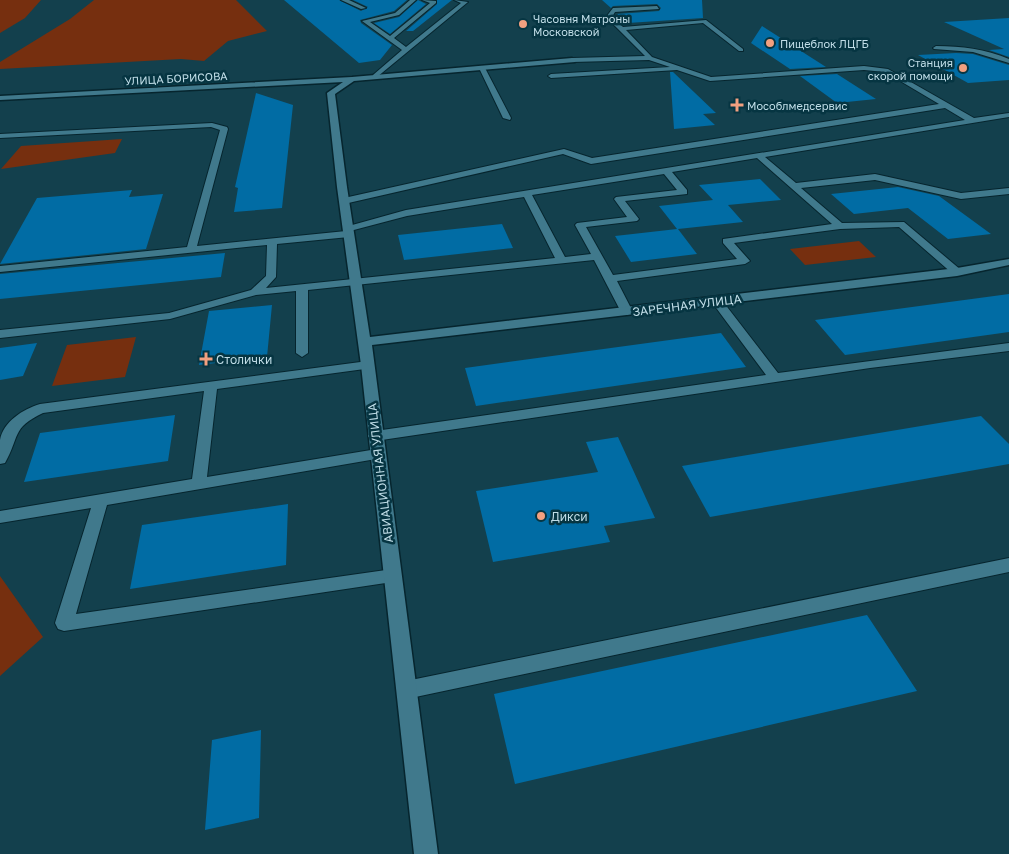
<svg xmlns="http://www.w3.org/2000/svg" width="1009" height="854" font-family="'Golos Text',sans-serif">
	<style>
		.green { fill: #762f0f }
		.building { fill: #016ca4 }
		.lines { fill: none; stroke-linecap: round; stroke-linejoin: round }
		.lane-casing { stroke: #06252e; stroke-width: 2 }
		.street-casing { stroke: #06252e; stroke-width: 3 }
		.lane { fill: #40798c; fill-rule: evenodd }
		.street { fill: #40798c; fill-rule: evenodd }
		.poi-dot { fill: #f2a080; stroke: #063542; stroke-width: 2 }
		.labels { text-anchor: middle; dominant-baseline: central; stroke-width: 5; stroke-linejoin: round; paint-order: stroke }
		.far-poi-label { font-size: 11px; fill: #c0dde7; stroke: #063542; text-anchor: start }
		.far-street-label { font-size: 11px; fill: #c0dde7; stroke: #063542 }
		.street-label { font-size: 12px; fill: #c0dde7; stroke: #063542 }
		.poi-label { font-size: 12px; fill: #c0dde7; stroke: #063542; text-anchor: start }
	</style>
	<rect width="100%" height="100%" fill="#13404d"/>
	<path class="green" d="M0,0h41l-16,18 -25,15z
		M94,0h142l31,31 -39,10 -24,20 -23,-2 -181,10v-7l70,-43z
		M122,139l-7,14 -114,16 20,-23z
		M859,241l17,16 -71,8 -15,-16z
		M136,337l-11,40 -73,9 15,-41z
		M0,576l43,61 -43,39z"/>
	<path class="building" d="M284,0h55l22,11 7,-4 -15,-7h54l-13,11 -34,9 1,3 31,22 -12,15 -21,3z
		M418,0l8,4 -36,30 -16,-11 25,-6z
		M437,0h15l-39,31h-7l31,-27z
		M602,0h100l1,18 -75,5 -11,-9 42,-3 2,-3 -4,-4 -44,2 -2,2z
		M1009,18v39l-20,-7 15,-1 -60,-27z
		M762,26l64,41 -36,2 -39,-26z
		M956,53l17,1 36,11v15l-41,3 -50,-28z
		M670,72h3l43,41 -13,1 12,11 -41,4z
		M837,74l39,25 -39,4 -37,-27z
		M256,93l37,12 -11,103 -48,4 4,-24 -3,-1z
		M760,179l21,21 -53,5 15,17 -65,7 19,25 -66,8 -16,-26 62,-7 -18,-23 54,-6 -14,-15z
		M898,187l41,9 52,38 -43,5 -40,-31 -54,6 -23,-20z
		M132,190l-3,7 34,-3 -17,55 -146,15 37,-66z
		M502,224l11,24 -109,12 -6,-25z
		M225,253l-4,24 -221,22v-25z
		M1009,294v38l-164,23 -30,-35z
		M272,305l-5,52 -68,8 10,-54z
		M721,333l25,34 -270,39 -11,-38z
		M37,343l-14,33 -23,4v-32z
		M175,415l-7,46 -144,21 16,-49z
		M981,416l28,28v20l-299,53 -28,-51z
		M618,437l37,81 -51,8 6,16 -117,20 -17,-71 122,-19 -12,-30z
		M288,504l-2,61 -156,24 12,-64z
		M867,615l50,76 -402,93 -21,-90z
		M261,730l-2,88 -54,12 7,-90z"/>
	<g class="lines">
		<g class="lane-casing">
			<path id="lane" d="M341,0h8l17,8 -5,1z
				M410,0h6l-17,15 -29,7 20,14 40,-33 -8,-3 14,1v2l-42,35 12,9 55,-44 -7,-3 14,2 -91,75h-4v-2l29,-25 -40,-29 33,-8z
				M657,6l2,3 -44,3 -3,5 11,10 83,-7 37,29v2h-4l-36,-28 -77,7 26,27 59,20 153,-11 24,3 86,49 35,-5v4l-244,40 31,26 79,-9 86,19 48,-5v6l-48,5 -86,-19 -74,8 41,35 62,-1 57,48 1,2 -1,2h-8l-54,-47 -59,2 -106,14 16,18 -5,3 -128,17 16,31 -6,3 -6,-3 -27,-52 -286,30v63l-6,4 -6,-4v-62l-40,4 -86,24 -170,19v-8l169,-17 82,-23 15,-14 1,-31 -267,27v-6l187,-19 33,-117 -9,-3 -211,11v-4l212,-11 15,4 1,2 -31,117 149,-15 -3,-2 2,-2 61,-17 559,-90 -20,-12 -354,56 -28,-10 -219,50 -5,-3 5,-3 220,-49 28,9 347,-54 -54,-32 -21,-2 -154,11 -33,-11 -126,8 -3,-2 3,-2 119,-7 -21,-7 -77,2 -3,-2 3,-2 73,-2 -39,-39 7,-9zM757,158l75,66 -109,15v4l14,16 -124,16 -27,-48 51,-6 2,-2 -14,-18 62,-7v-4l-15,-18zM664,174l13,16 -61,7 -2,2 13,18 -50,6 -2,2 16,29 -26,3 -33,-62zM524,197l31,61 -289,30 10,-11 1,-33 72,-7 5,-3 -4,-3 57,-15z
				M936,46c26,0 49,3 73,13v4l-36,-11 -39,-3 -1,-1z
				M482,66l3,2 26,50 -1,2 -7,-2 -24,-50z
				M717,298l4,1 57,74 231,-30v8l-139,17 -495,73 -5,-2 -2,-3 2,-3 5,-2 391,-56 -55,-74z
				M368,361l6,4 -2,3 -155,21 -10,88 170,-28 5,1 2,4 -2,4 -275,47 -31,109 317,-45 6,2 2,5 -2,5 -335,50 -6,-2 -3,-6 36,-115 -91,15v-12l192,-32 12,-88 -161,22c-32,15 -23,24 -38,50l-5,1c0,-7 0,-16 0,-24 3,-18 23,-31 40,-36z
				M1009,558v14l-603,127 -7,-3 -2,-6 2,-6 7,-3z"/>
		</g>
		<g class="street-casing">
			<path id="street" d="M572,58l4,2 -1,2 -221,19 -19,13 12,93 23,150 587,-69 52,-9v6l-52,11 -585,69 66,509h-24l-53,-489 -24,-178 -10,-94 16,-11 -343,18v-4l352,-19z"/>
		</g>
		<use href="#lane" class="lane"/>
		<use href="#street" class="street"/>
	</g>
	<g class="poi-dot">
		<circle cx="523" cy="24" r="5"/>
		<circle cx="770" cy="43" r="5"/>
		<circle cx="963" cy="68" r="5"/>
		<path d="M734.5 97.5h5v5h5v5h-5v5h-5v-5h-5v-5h5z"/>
		<path d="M203.5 351.5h5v5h5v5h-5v5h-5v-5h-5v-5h5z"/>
		<circle cx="541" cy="516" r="5"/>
	</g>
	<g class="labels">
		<g class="far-poi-label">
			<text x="533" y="18">Часовня Матроны<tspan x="533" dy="13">Московской</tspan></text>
			<text x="780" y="43">Пищеблок ЛЦГБ</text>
			<text x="953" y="62" text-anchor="end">Станция<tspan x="953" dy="13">скорой помощи</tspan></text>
			<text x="747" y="105">Мособлмедсервис</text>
		</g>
		<g class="far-street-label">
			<text transform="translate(176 78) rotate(-3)">УЛИЦА БОРИСОВА</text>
		</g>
		<g class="street-label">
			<text transform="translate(687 305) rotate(-7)">ЗАРЕЧНАЯ УЛИЦА</text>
			<text transform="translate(380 473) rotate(-97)">АВИАЦИОННАЯ УЛИЦА</text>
		</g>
		<g class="poi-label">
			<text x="216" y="359">Столички</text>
			<text x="551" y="516">Дикси</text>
		</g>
	</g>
</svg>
